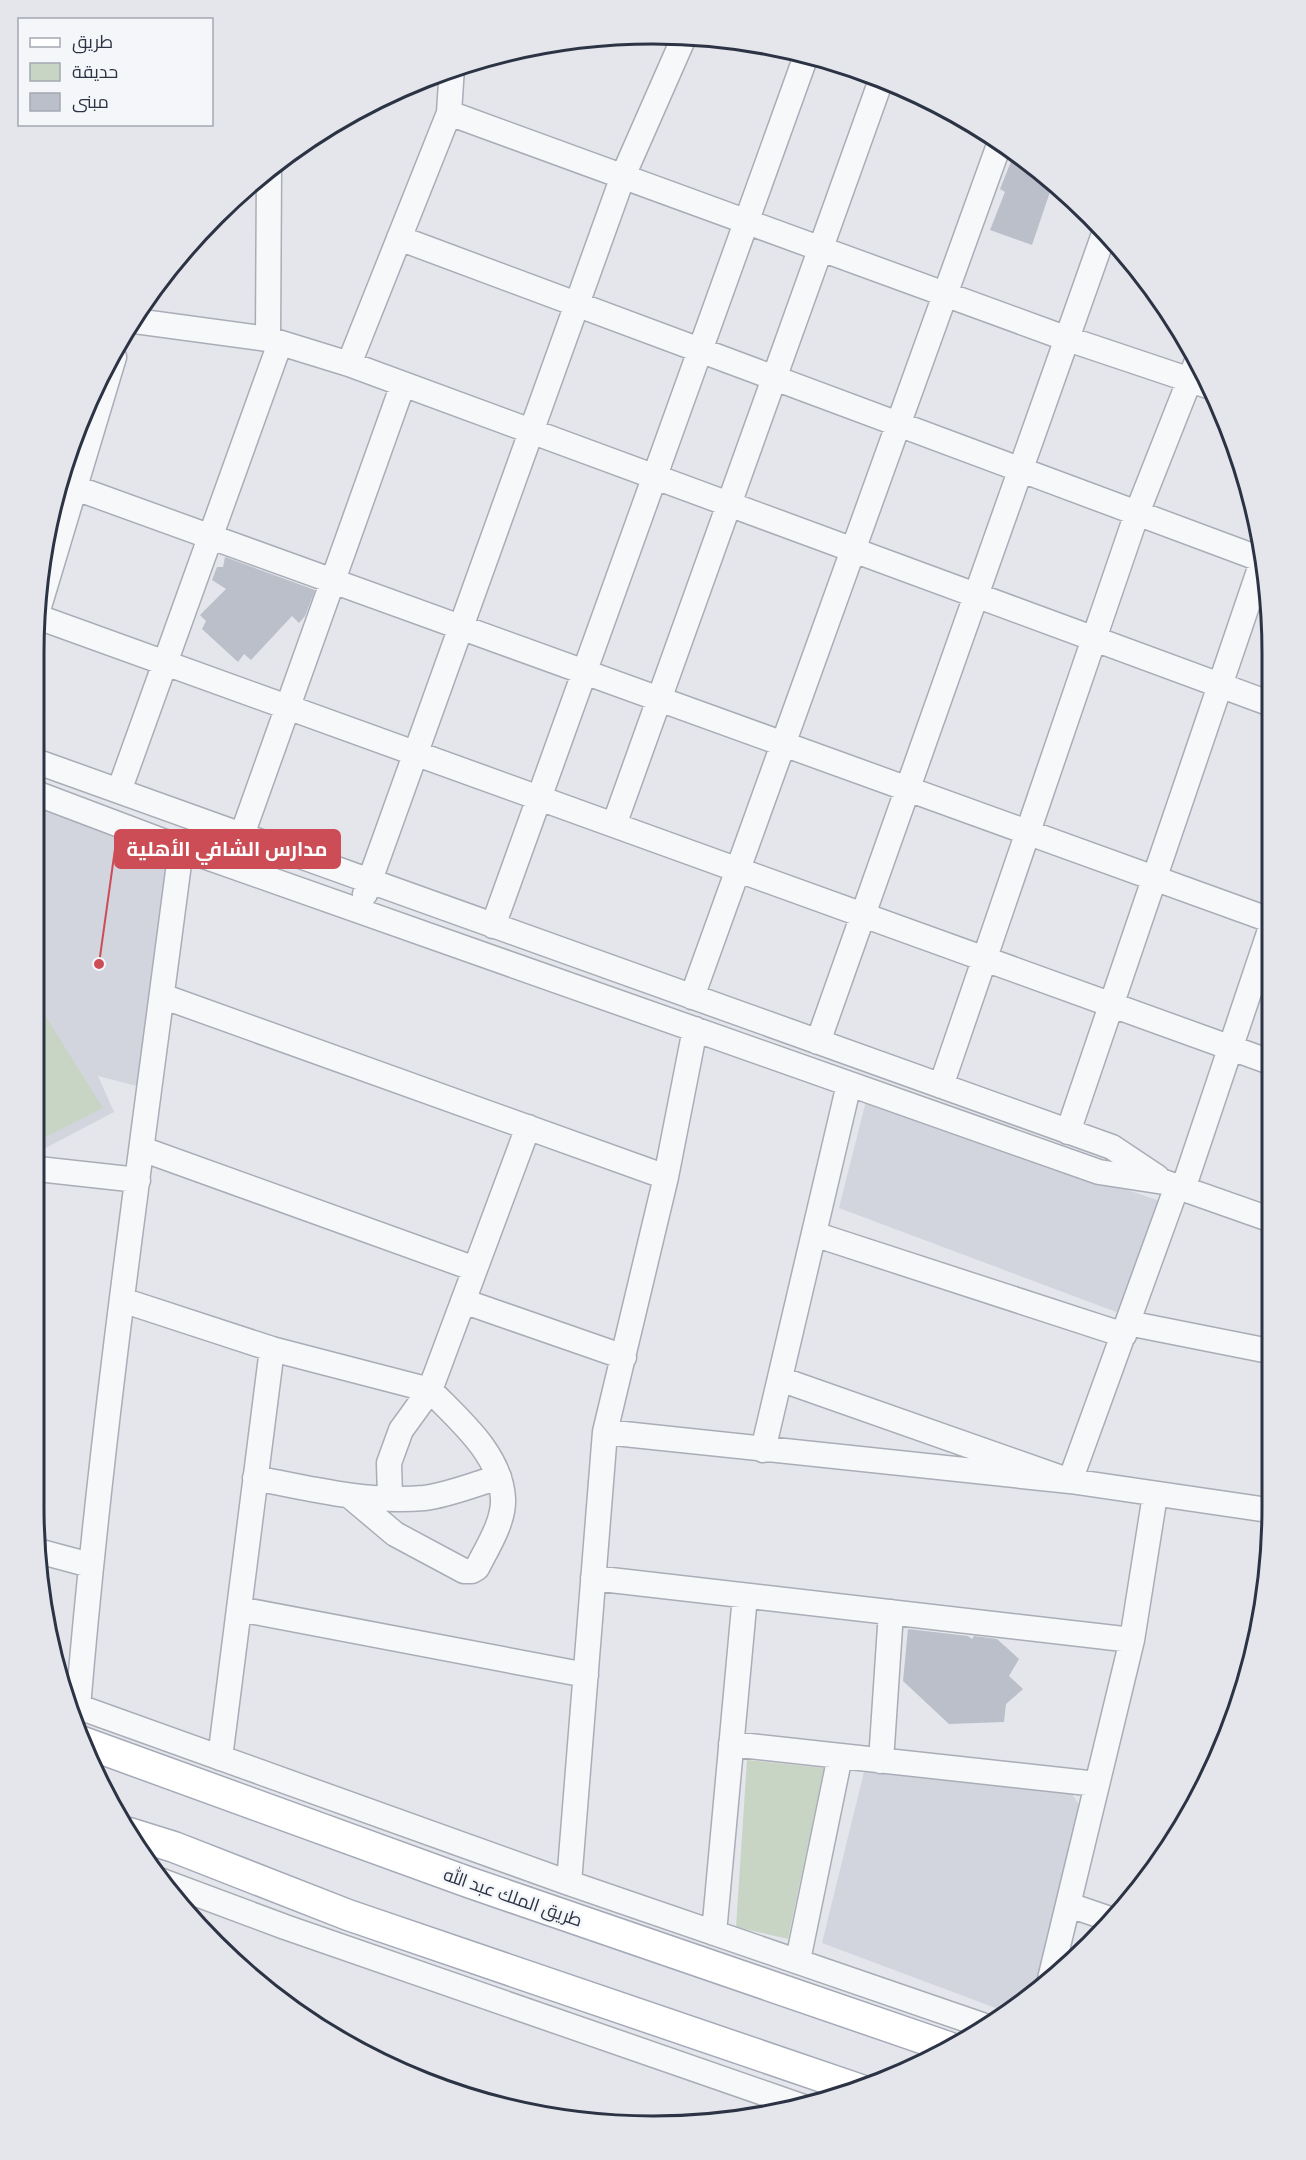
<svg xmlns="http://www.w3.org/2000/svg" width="1306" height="2160" font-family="'IBM Plex Sans',Cairo,sans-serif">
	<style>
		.built { fill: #d2d5de }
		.green { fill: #c8d5c5 }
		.building { fill: #bbbfc9 }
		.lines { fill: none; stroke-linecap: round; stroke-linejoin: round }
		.minor-casing { stroke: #a9adb6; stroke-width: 27 }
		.major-casing { stroke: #a4aab7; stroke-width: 33 }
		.minor { stroke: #f7f8fa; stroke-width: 24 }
		.major { stroke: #fff; stroke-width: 30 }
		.labels { text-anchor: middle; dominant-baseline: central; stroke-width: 5; stroke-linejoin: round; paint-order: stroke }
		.street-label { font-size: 18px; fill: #2c3344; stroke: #f4f6f9 }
		.rim { fill: none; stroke: #2c3344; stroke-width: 3 }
		.leader { fill: none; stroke: #cc4d56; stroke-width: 2 }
		.callout-dot { fill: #cc4d56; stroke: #f4f6f9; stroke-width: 2 }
		.callout { fill: #cc4d56; stroke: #cc4d56; stroke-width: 2 }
		.callout-label { font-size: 20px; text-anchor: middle; font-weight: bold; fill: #fff }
	</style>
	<rect width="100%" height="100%" fill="#e4e6ec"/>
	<path class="built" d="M38,805l133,48 -23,236 -50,-13 16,36 -76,40z
		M866,1101l294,100 -41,112 -280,-105z
		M864,1772l204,15 11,18 -42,185 -28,23 -187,-70z"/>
	<path class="green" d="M38,1004l65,104 -65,33z
		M747,1760l77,8 -36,171 -52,-12z"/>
	<path class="building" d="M1014,154l16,7 23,22 -21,62 -42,-15 15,-38 -5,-3z
		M225,557l90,33 -10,26 -6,7 -7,-7 -41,44 -7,-6 -6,8 -36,-33 4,-8 -6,-6 26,-26 -14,-9 5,-13h6z
		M908,1629l60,7 4,3 2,-3 23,3 22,20 -10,17 14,13 -17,15 -2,18 -55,2 -46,-43z"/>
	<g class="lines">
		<g class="minor-casing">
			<path id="minor" d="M449,113l616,225 143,48
				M399,238l864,322
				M135,321l133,18 81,25 922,340
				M268,339l1,-170
				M349,364l100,-251 3,-46
				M62,483l1208,437
				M38,610l76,-253
				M38,617l1232,445
				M38,762l1074,385 45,30
				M119,791l161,-448
				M38,794l143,54 918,324 65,10 105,37
				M614,825l267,-745
				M242,835l161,-451
				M365,894l258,-718 62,-141
				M493,926l314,-873
				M162,996l504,181
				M692,997l308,-855
				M818,1042l287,-811
				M941,1086l196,-573 60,-152
				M1068,1132l195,-573
				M142,1149l333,120
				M38,1169l100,11
				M1183,1189l87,-259
				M814,1234l310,101
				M122,1300l150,49 158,41 98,-263
				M463,1301l161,56
				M1128,1323l141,28
				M780,1379l290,102 107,-295
				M605,1432l465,49 198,29
				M763,1450l86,-366
				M255,1478c56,11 112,25 169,20 25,-3 51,-14 75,-21
				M351,1497l44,37 69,37h8l5,-3c10,-20 27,-46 26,-69 -2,-45 -45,-80 -73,-109l-29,40 -12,33 1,35
				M38,1551l52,14
				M593,1578l539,62
				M239,1609l347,66
				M65,1702l504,181 419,144
				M78,1707c24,-288 66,-573 103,-859
				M731,1744l366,40
				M220,1758l52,-409
				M881,1761l10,-149
				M159,1880l126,47 516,179
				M569,1883l36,-451 61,-255 29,-148
				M1069,1905l44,15
				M714,1933l31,-337
				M798,1960l42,-204
				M1050,1979l82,-339 23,-145"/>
		</g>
		<g class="major-casing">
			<path id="major" d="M80,1741l388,141 480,165
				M129,1833l45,14 174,68 513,175"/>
		</g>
		<use href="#minor" class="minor"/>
		<use href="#major" class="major"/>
	</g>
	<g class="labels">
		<g class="street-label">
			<text transform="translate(513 1897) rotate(19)">طريق الملك عبد الله</text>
		</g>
	</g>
	<path d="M0 0H1306V2160H0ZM653 44H653A609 609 0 0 1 1262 653V1507A609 609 0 0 1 653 2116H653A609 609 0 0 1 44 1507V653A609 609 0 0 1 653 44Z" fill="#e4e6eb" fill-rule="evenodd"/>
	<path class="rim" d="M653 44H653A609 609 0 0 1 1262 653V1507A609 609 0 0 1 653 2116H653A609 609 0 0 1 44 1507V653A609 609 0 0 1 653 44Z"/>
	<path class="leader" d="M99 964L115 849"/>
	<circle class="callout-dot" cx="99" cy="964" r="6"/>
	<rect class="callout" x="115" y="830" width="225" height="38" rx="6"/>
	<g class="callout-label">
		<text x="227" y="856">مدارس الشافي الأهلية</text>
	</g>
	<rect x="18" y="18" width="195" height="108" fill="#f4f6f9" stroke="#a4a8b1" stroke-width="1.5"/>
	<rect x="30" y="38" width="30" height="9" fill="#ffffff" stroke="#a4a8b1" stroke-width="1.5"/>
	<text x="72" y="48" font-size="18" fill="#2c3344">طريق</text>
	<rect x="30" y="63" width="30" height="18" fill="#c8d5c5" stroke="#a4a8b1" stroke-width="1.5"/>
	<text x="72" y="78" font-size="18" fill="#2c3344">حديقة</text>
	<rect x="30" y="93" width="30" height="18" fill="#bbbfc9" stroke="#a4a8b1" stroke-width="1.5"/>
	<text x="72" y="108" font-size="18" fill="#2c3344">مبنى</text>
</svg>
